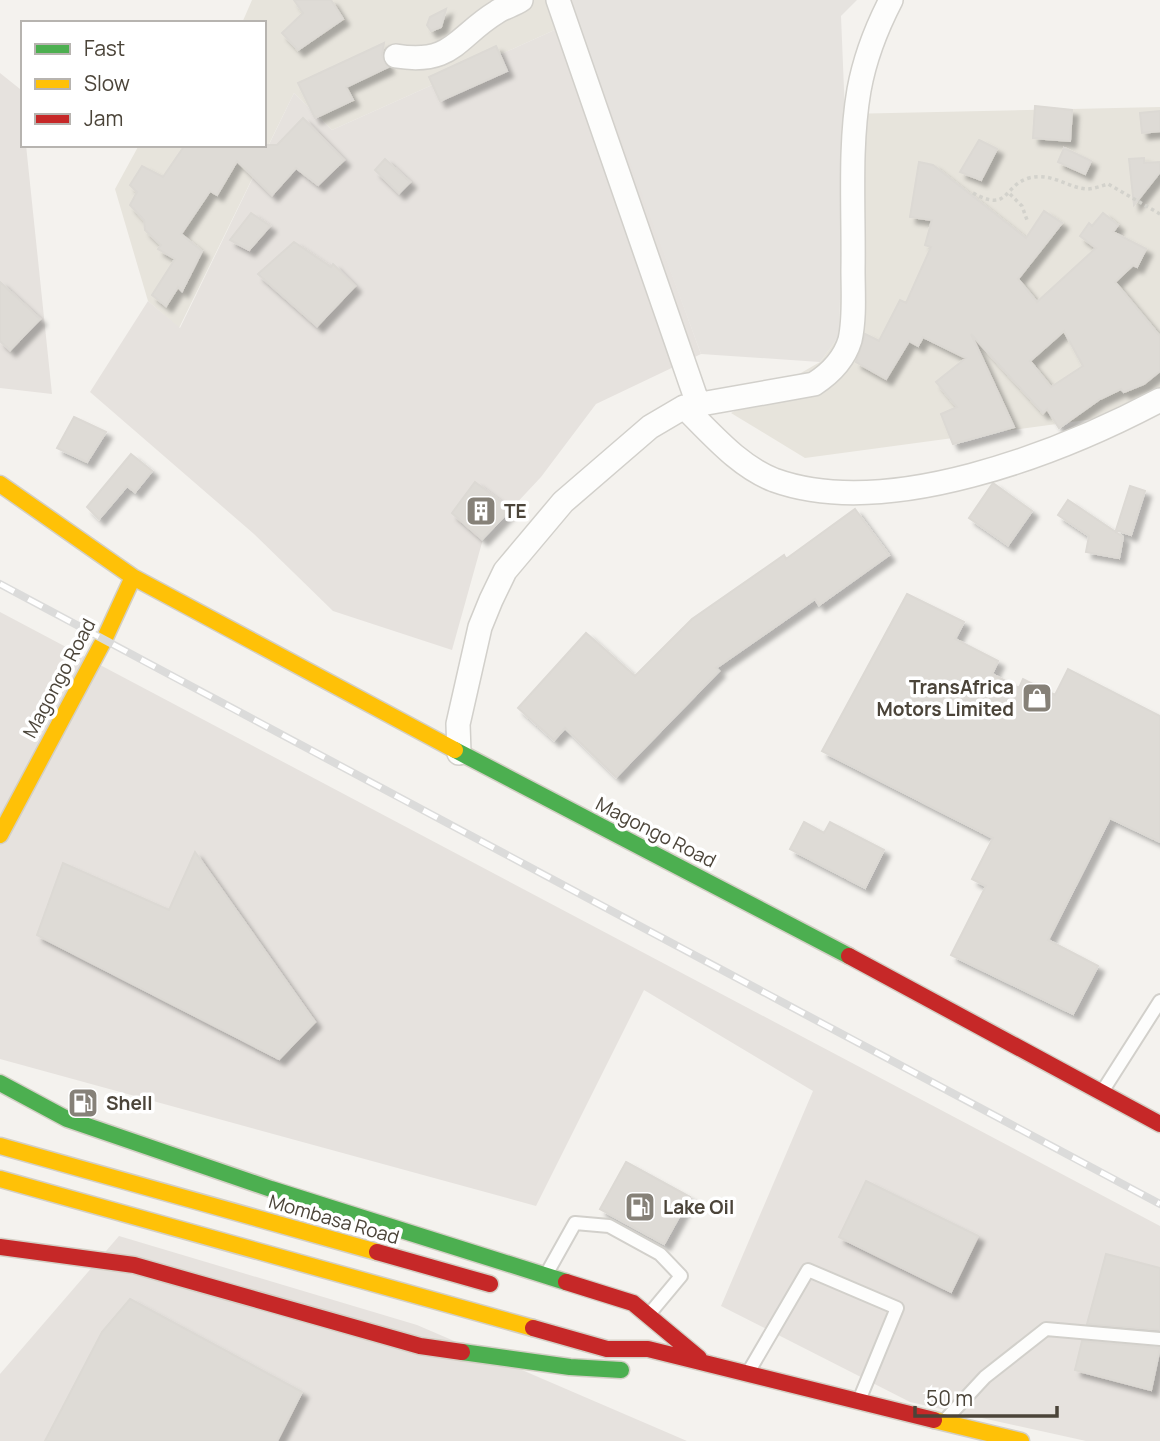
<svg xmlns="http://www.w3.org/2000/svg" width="1160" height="1441" font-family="Manrope,sans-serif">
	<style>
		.residential { fill: #e7e4dc }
		.industrial { fill: #e6e2de }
		.parking { fill: #e6e3df }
		.building { fill: #dedbd6; stroke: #dcd9d4; stroke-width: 2; fill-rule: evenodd; filter: url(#shadow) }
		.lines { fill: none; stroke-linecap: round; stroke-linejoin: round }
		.lane-casing { stroke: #d2d0cb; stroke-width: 16 }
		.street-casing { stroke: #d2d0cb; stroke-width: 26 }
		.fast-casing { stroke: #d3cfc5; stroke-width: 19 }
		.slow-casing { stroke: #d3cfc5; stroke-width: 19 }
		.jam-casing { stroke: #d3cfc5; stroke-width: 19 }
		.path { stroke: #d3d2cc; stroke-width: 3.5; stroke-dasharray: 3.5 3.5; stroke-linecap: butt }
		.lane { stroke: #fdfdfc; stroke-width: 12 }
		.street { stroke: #fdfdfc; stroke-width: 23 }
		.fast { stroke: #4caf50; stroke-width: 16 }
		.slow { stroke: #ffc107; stroke-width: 16 }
		.jam { stroke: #c62828; stroke-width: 16 }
		.rail-casing { stroke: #dbdbda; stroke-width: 8 }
		.rail { stroke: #fff; stroke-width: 5; stroke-dasharray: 16; stroke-linecap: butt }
		.labels { text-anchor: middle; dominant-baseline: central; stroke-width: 7; stroke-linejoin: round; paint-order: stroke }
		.poi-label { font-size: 19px; font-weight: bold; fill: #4b4439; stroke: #fff; text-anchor: start }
		.street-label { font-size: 19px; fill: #4b4439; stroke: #fff }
	</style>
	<defs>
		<filter id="shadow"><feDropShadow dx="6" dy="6" stdDeviation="2" flood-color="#0004"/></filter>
	</defs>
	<rect width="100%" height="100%" fill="#f4f2ee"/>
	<path class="residential" d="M252,0h318l9,19 -247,111 -38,-37 -115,235 -31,-27 -33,-112 24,-44h125v-122h-22z
		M1160,107v303l-355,48 -74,-45 89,-51 19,-26 6,-222z"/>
	<path class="industrial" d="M579,19l122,335 -105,50 -55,73 -58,62 -31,111 -119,-39 -79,-77 -164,-142 58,-91 32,27 114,-235 38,37z
		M0,73l20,16 3,56h3l26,249 -52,-6z
		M0,612l1160,614v215h-74l-176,-39 -189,-96 92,-215 -169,-101 -108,216 -536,-147z
		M119,1236l298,89 270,116h-687v-67z"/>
	<path class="parking" d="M570,0h287l-16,16 4,98 -6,222 -19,26 -119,-8z"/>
	<path class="building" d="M294,0h37l12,19 -45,31 -16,-17 21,-20z
		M446,9l-5,18 -10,4 -4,-6 3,-8z
		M384,43l-2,12 6,12 -42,20 7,13 -38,18 -17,-35z
		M496,46l11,25 -67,30 -11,-24z
		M1035,106l37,4 -2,31 -37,-3z
		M1160,111v20l-18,2 -2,-20z
		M303,118l41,42 -26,25 -22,-17 -24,27 -35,-34 -20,34 -7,-4 -29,43 21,17 -20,40 -4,-4 -12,19 -14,-11 23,-36 -17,-10 3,-4 -16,-15 -1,-10 -14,-15 7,-13 -7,-7 12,-19 21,11 22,-32h92z
		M979,140l18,9 -16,31 -21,-8z
		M1064,148l27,13 -6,13 -27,-12z
		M1144,158v5l16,-1v10l-26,33 -5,-46z
		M385,159l25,23 -11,11 -24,-23z
		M919,162l14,3 93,73 18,-27 18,12 -44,56 19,23 59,-54 -16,-12 9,-13 3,3 11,-13 15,12 -5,7 33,17 -9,18 -4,-2 -18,17 45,54v35l-16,13 -20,8 -3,-3 -21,10 -41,29 -12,-19 -4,4 -72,-79 43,93 -61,17 -12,-30 16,-7 -21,-25 30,-24 -43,-21 -5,9 -9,-5 -23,38 -30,-17 9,-28 14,7 21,-41 6,3 25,-56 -6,-2 7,-25 -22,-3zM1064,331l19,35 -32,21 -21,-26z
		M251,213l19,13 -21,24 -19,-10z
		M294,242l37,25 2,-3 22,22 -38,40 -59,-52z
		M0,282l40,37 -30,31 -10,-9z
		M74,417l32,15 -19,30 -30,-14z
		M131,454l21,17 -17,21 -8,-6 -28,33 -12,-12z
		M475,482l36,27 -29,30 -30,-26z
		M993,483l39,28 -24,34 -39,-27z
		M1130,486l15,5 -14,44 -15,-5z
		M1068,500l55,37 -4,21 -33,-6 3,-16 -31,-21z
		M855,509l34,46 -70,50 -4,-6 -99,69 3,3 -103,106 -51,-49 -11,12 -36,-32 68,-75 49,43 57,-57 92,-64 2,4z
		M907,594l57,28 -9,17 43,22 -6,13 27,14 4,-9 32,16 13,-26 92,47v126l-50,-24 -62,122 50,26 -25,48 -122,-59 35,-69 -14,-7 21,-41 -171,-87z
		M804,822l20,11 6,-11 54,28 -19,38 -75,-39z
		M195,852l120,170 -36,37 -242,-124 26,-72 106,47z
		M626,1162l64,35 -26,47 -64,-35z
		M866,1181l112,55 -27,56 -112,-55z
		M1106,1254l54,14v62l-73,-6z
		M130,1299l172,93 -25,49h-232l57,-109z
		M1082,1341l78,7 -9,42 -76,-20z"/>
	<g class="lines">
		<g class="lane-casing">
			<path id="lane" d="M1102,1092l58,-91
				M547,1273l28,-50 34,3 51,28 21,22 -30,36
				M749,1371l59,-101 89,38 -37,90
				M947,1418l38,-41 61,-48 114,10"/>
		</g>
		<g class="street-casing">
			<path id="street" d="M558,0l140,404
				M396,56c57,9 60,-19 101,-44 7,-5 17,-7 24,-12
				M684,407c27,26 54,59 90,73 113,41 286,-27 386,-80
				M459,753l-1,-29 22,-97 11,-27 14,-29 58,-69 87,-75 34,-20 130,-23c17,-11 30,-24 36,-44 5,-22 3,-48 3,-70 1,-59 -4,-122 6,-180 6,-33 17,-61 32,-90"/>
		</g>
		<g class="fast-casing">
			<path id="fast" d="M455,750l394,206
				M0,1083l67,36 204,70 295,93
				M462,1352l108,15 51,3"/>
		</g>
		<g class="slow-casing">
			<path id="slow" d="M0,484l133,93 322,173
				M0,835l104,-195 29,-63
				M0,1146l377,106
				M0,1179l533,149
				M934,1420l87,21"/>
		</g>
		<g class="jam-casing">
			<path id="jam" d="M849,956l311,168
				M0,1247l134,18 286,81 42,6
				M377,1252l113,32
				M566,1282l67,21 66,55
				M533,1328l74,21h41l286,71"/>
		</g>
		<path class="path" d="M973,193c37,20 29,-7 56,-15 22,-6 37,9 57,11 7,0 15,-3 22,-5l52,30
			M1010,194l12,12 5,14"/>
		<use href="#lane" class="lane"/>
		<use href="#street" class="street"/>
		<use href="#fast" class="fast"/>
		<use href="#slow" class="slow"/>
		<use href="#jam" class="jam"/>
		<g class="rail-casing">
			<path id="rail" d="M0,584l1160,620"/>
		</g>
		<use href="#rail" class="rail"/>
	</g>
	<defs>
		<g id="building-square" transform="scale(1.575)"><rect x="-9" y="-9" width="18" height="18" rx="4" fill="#868178" stroke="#fff"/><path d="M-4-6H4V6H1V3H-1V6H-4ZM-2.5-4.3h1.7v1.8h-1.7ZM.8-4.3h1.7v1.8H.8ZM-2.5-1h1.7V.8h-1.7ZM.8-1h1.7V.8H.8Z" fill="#fff"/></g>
		<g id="shop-square" transform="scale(1.575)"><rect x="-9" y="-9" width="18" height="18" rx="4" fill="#868178" stroke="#fff"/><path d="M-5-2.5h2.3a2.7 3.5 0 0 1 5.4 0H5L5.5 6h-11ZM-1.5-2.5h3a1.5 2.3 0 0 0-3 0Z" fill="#fff"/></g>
		<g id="fuel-square" transform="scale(1.575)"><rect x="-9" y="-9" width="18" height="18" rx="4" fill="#868178" stroke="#fff"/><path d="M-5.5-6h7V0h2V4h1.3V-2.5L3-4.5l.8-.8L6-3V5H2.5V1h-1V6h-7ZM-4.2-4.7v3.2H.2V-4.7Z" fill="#fff"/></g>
	</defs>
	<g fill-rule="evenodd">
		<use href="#building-square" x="481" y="511"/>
		<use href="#shop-square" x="1037" y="698"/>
		<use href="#fuel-square" x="83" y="1103"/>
		<use href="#fuel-square" x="640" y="1207"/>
	</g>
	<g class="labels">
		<g class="poi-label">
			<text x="504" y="511">TE</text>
			<text x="1014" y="687" text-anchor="end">TransAfrica<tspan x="1014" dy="22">Motors Limited</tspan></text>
			<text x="106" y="1103">Shell</text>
			<text x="663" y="1207">Lake Oil</text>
		</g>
		<g class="street-label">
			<text transform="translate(59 678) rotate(-62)">Magongo Road</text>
			<text transform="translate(656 832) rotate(27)">Magongo Road</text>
			<text transform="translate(334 1219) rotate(16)">Mombasa Road</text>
		</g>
	</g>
	<rect x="21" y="21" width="245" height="126" fill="#ffffff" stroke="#b7b4b0" stroke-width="2"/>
	<rect x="35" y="44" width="35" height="10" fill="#4caf50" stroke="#b7b4b0" stroke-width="2"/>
	<text x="84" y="56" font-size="21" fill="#4b4439">Fast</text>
	<rect x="35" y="79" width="35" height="10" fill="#ffc107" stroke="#b7b4b0" stroke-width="2"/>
	<text x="84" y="91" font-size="21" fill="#4b4439">Slow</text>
	<rect x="35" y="114" width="35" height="10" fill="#c62828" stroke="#b7b4b0" stroke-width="2"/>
	<text x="84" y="126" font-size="21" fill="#4b4439">Jam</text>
	<path d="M915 1406v10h142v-10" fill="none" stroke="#4b4439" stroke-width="3.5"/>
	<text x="926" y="1406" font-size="21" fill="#4b4439" stroke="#ffffff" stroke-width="5" paint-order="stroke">50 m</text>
</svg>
